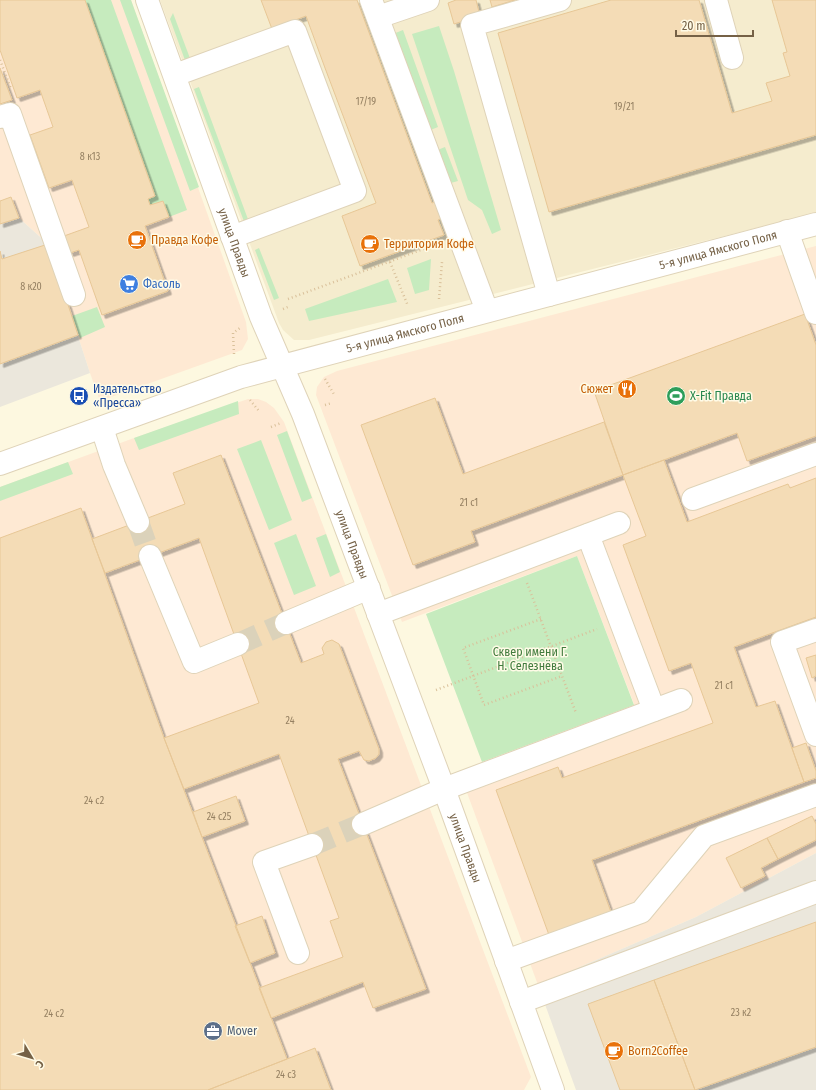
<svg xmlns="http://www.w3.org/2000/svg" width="816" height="1090" font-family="'Fira Sans Condensed',sans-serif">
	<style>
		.residential { fill: #f5ecce }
		.commercial { fill: #fee9d3 }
		.industrial { fill: #ebe7dc }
		.green { fill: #c6ebbe }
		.building { fill: #f4dcb6; stroke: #e7c796; filter: url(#shadow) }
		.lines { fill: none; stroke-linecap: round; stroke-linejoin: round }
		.minor-tunnel { stroke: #dbd2ba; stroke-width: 22; stroke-dasharray: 22 11; stroke-linecap: butt }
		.minor-casing { stroke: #dfd3b8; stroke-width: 24 }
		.path { stroke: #d9c09a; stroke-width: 2.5; stroke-dasharray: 1 3; stroke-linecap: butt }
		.minor { stroke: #fff; stroke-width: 22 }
		.labels { text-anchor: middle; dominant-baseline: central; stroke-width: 3; stroke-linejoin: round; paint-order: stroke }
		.number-label { font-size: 10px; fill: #958062 }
		.food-label { font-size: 12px; fill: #c56008; stroke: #fffbe7; text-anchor: start }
		.street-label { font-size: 12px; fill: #756146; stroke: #fffbe7 }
		.shop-label { font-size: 12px; fill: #366cbe; stroke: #fffbe7; text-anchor: start }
		.transit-label { font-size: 12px; fill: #164399; stroke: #fffbe7; text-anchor: start }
		.leisure-label { font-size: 12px; fill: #27864d; stroke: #fffbe7; text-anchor: start }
		.park-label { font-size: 12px; fill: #427c3e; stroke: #fffbe7 }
		.service-label { font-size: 12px; fill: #4e5e75; stroke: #fffbe7; text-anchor: start }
	</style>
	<defs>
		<filter id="shadow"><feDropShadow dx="3.5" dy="3.5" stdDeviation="0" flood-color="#0004"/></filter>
	</defs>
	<rect width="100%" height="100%" fill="#fdf8e0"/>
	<path class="residential" d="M160,0h656v213l-507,127h-15l-11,-10 -4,-7z"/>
	<path class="commercial" d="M0,0h131l115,322 2,17 -6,11 -142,51 -10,-28 -42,-129 -29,-26 -8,-21 -11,4z
		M816,246v607l-120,64 -158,68 -79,-214 175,-67 -57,-148 -175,66 -86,-227 1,-8 7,-10 13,-6z
		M248,399h10l8,3 8,6 10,14 247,655 -7,13h-524v-603l134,-49z"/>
	<path class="industrial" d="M11,197l8,21 29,26 42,129 -90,34v-206z
		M816,853v237h-240l-38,-105 158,-68z"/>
	<path class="green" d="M85,0h26l76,210 -18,7 -6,-16 -13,4 -2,-6 7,-3z
		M120,0h11l68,187 -9,4z
		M173,13l18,48 -5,2 -16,-44z
		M439,26l15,45 47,159 -9,4 -10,-24 -14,-10 -56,-166z
		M403,30l35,97 -10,4 -35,-97z
		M199,87l50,135 -4,2 -51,-135z
		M445,147l13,34 -11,3 -12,-33z
		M259,248l20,50 -5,2 -19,-50z
		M431,259l-2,31 -14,4 -8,-26z
		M388,279l9,23 -88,19 -4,-12z
		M97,307l8,20 -25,11 -8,-22z
		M238,401l1,13 -100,36 -5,-12z
		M287,431l25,67 -10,4 -25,-67z
		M261,440l31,80 -23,10 -32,-81z
		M68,462l5,12 -73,27v-14z
		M296,534l20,52 -22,9 -20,-52z
		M326,534l14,38 -10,5 -14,-39z
		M577,556l57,149 -152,57 -56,-148z"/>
	<path class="building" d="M0,0h85l70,196 -7,3 2,6 13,-4 6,16 -24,9 23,65 -66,24 -23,-65 -9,3 -6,-17 25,-9 -17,-47 -23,8 -19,-53 23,-8 -13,-37 -23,8 -17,-48z
		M261,0h96l75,203 7,-3 6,17 -7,3 6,15 -84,31 -18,-50 34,-13 -51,-135 -19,-52 -34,13z
		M456,0h20l4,16 -26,8 -6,-21z
		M490,0h25l-23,7z
		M611,0h88l33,113 40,-12 -6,-18 24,-7 -7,-23 4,-1 -15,-52h44v135l-267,77 -51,-179z
		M0,68l12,32 -12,4z
		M11,197l8,21 -19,6v-23z
		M48,244l30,91 -78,29v-113l2,8z
		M805,314l11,31v91l-69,25 -10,-28 -114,42 -29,-84z
		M435,398l28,76 141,-52 19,53 -152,56 4,11 -62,23 -52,-140z
		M221,455l80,208 23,-9 -2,-6 4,-6 6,-2 7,4 40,105v5l-3,4 -7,3 -5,-1 -5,-9 -21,8 88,230 -53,19 -10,-26 -92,36 -12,-30 84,-31 -13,-36 9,-3 -60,-164 -95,35 -20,-51 95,-35 -60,-165 -94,35 -13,-34 93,-35 -12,-31z
		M664,460l23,62 101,-38 2,4 26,-10v139l-82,30 22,60 19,-6 29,81 -212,78 19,52 -62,23 -53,-145 62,-23 4,11 151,-55 -22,-60 -22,8 -46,-126 23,-9 -23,-61z
		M81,508l83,230 123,321 -79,31h-208v-552z
		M816,655v21l-4,2 -6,-20z
		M806,743l10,28v7l-12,4 -12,-34z
		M236,796l9,25 -43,16 -9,-25z
		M812,816l4,8v16l-38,19 -11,-21z
		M767,838l11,21 -17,9 4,8 -24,12 -15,-30z
		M262,916l13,37 -25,10 -15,-37z
		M816,922v125l-121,43 -41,-110z
		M654,980l41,110h-75l-32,-86z
		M315,1048l16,42h-123l79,-31z"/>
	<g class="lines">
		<path class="minor-tunnel" d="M138,522l12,34
			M238,644l48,-21
			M312,845l51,-21"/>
		<g class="minor-casing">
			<g id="minor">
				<path id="s1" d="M147,0l114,317 42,97 141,375 109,301"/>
				<path d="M371,0l116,311"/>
				<path d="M716,0l16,58"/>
				<path d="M378,17l50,-17"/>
				<path d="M175,75l120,-44 60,160 -123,46"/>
				<path d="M0,117l10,-3 64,181"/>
				<path d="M787,231l29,82"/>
				<path d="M549,295l-77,-270 88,-25"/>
				<path d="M102,428l12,37 24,57"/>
				<path id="s2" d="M0,464l241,-87 575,-153"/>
				<path d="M693,499l123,-45"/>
				<path d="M588,535l66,175"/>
				<path d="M150,556l44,106 44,-18"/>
				<path d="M378,614l241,-91"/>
				<path d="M286,623l83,-35"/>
				<path d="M816,630l-34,12 34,93"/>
				<path d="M363,824l81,-35 237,-89"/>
				<path d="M298,953l-34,-91 48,-17"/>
				<path d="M506,961l135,-49 63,-76 112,-41"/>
				<path d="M521,1002l295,-110"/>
			</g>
		</g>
		<path class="path" d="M0,60l11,29
			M390,262l18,44
			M288,299l149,-55
			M439,299l3,-37
			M283,309l7,-3
			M234,354l-1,-21 7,-5
			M325,379l10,17
			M250,400l9,11
			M325,405l7,-2
			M271,427l10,-4
			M527,583l49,130
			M541,619l-78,29 21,57 78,-29
			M436,690l161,-61"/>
		<use href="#minor" class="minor"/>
	</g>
	<defs>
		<g id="cafe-disc" transform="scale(1)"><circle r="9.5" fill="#e8710a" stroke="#fffbe7"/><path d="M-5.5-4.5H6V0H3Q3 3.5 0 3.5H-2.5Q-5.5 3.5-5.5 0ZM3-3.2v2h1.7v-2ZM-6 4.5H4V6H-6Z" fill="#fff"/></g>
		<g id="supermarket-disc" transform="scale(1)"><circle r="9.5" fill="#3f7fe0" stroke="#fffbe7"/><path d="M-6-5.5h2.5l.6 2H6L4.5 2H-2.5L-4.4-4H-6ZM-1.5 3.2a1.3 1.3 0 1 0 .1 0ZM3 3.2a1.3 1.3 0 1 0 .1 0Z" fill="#fff"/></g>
		<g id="restaurant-disc" transform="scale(1)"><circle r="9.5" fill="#e8710a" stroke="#fffbe7"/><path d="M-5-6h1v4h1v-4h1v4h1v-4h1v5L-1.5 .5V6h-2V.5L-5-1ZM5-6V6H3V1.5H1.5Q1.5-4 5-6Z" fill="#fff"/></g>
		<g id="bus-disc" transform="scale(1)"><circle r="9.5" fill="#1a4fb4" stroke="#fffbe7"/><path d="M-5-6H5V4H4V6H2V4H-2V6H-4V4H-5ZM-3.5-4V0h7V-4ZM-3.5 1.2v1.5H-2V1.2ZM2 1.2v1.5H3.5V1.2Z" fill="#fff"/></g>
		<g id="stadium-disc" transform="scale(1)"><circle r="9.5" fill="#2e9e5b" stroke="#fffbe7"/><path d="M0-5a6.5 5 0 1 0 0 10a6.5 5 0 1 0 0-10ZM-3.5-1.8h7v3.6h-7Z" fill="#fff"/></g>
		<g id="office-disc" transform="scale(1)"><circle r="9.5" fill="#5c6f8a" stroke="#fffbe7"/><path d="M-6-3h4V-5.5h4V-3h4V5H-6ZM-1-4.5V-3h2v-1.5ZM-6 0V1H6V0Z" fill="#fff"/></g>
	</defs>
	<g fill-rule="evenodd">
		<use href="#cafe-disc" x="137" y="240"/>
		<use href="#cafe-disc" x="370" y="244"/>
		<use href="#supermarket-disc" x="129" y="284"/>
		<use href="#restaurant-disc" x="627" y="389"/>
		<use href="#bus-disc" x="79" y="396"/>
		<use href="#stadium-disc" x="676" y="396"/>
		<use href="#office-disc" x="213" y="1031"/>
		<use href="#cafe-disc" x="614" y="1051"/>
	</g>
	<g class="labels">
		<g class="number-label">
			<text x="366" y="102">17/19</text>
			<text x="624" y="107">19/21</text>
			<text x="90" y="157">8 к13</text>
			<text x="31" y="287">8 к20</text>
			<text x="469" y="503">21 с1</text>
			<text x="724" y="686">21 с1</text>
			<text x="290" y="721">24</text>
			<text x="94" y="801">24 с2</text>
			<text x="219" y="817">24 с25</text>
			<text x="741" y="1013">23 к2</text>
			<text x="54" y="1014">24 с2</text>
			<text x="286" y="1075">24 с3</text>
		</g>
		<g class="food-label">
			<text x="151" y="240">Правда Кофе</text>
			<text x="384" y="244">Территория Кофе</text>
			<text x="613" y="389" text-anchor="end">Сюжет</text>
			<text x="628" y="1051">Born2Coffee</text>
		</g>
		<g class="street-label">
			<text stroke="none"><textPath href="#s1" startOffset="258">улица Правды</textPath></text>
			<text stroke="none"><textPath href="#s2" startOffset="750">5-я улица Ямского Поля</textPath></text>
			<text stroke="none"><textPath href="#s2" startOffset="426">5-я улица Ямского Поля</textPath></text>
			<text stroke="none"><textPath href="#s1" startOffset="582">улица Правды</textPath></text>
			<text stroke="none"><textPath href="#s1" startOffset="906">улица Правды</textPath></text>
		</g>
		<g class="shop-label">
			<text x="143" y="284">Фасоль</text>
		</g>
		<g class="transit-label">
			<text x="93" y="389">Издательство<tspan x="93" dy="14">«Пресса»</tspan></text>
		</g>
		<g class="leisure-label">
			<text x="690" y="396">X-Fit Правда</text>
		</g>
		<g class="park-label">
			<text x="530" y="652">Сквер имени Г.<tspan x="530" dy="14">Н. Селезнёва</tspan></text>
		</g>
		<g class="service-label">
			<text x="227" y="1031">Mover</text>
		</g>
	</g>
	<g transform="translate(32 1058) rotate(128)" stroke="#fffbe7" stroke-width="3" paint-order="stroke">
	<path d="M0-3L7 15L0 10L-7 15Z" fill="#756146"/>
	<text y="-6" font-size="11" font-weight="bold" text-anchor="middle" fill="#756146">С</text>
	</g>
	<path d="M676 30v6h77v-6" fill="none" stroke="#756146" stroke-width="2"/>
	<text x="682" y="30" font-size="12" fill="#756146" stroke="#fffbe7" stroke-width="3" paint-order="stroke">20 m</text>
</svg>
